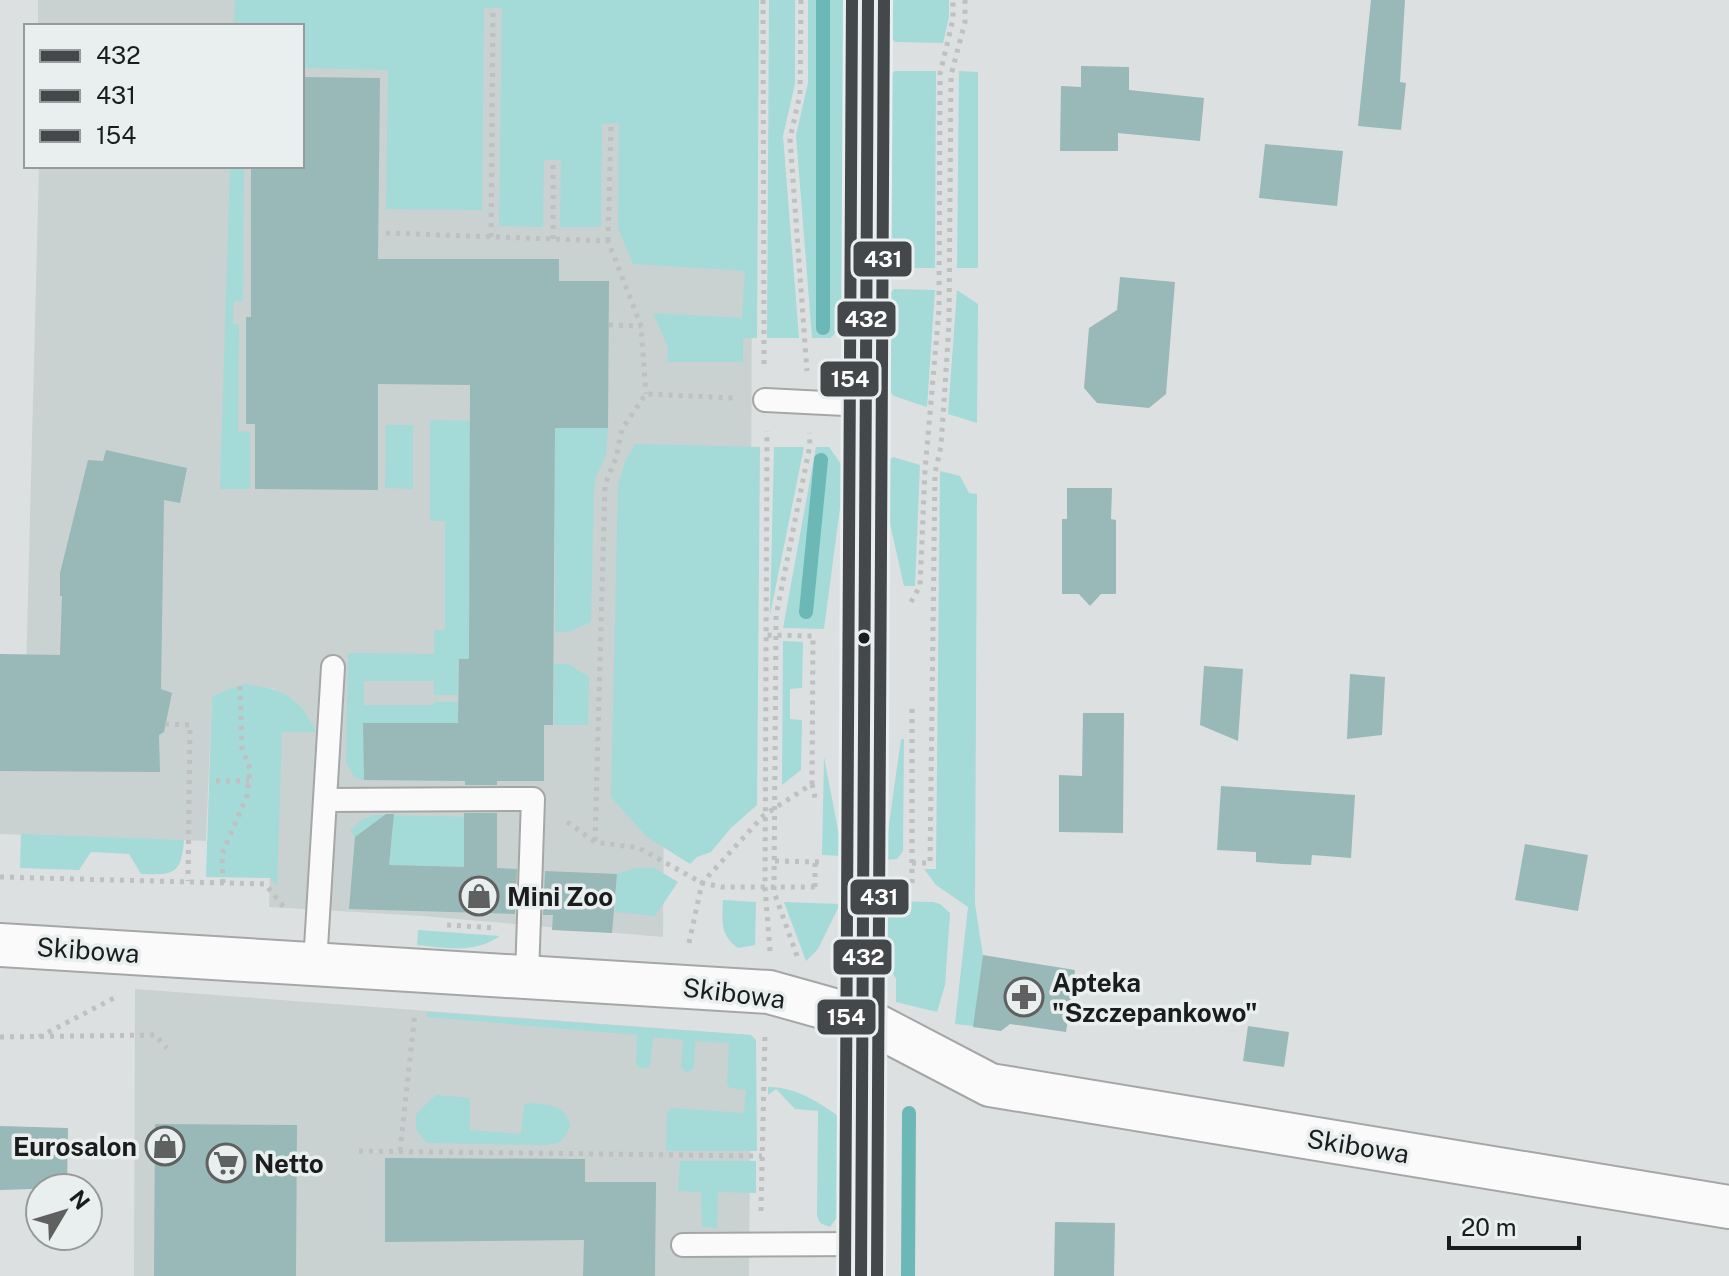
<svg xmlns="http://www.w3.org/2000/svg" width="1729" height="1276" font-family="'Public Sans',sans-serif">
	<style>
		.built { fill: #c9d2d1 }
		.green { fill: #a4dad8 }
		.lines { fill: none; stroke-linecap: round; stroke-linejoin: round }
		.stream { stroke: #6bb8b7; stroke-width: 14 }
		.building { fill: #99b8b8 }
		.service-casing { stroke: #a5a7a7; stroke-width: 26 }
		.minor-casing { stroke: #a5a7a7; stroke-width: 46 }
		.tertiary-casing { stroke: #a5a7a7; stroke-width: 48 }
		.path { stroke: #bfc0c0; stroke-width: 5; stroke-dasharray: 4 6; stroke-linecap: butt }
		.service { stroke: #fafafa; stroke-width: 22 }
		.minor { stroke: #fafafa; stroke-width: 42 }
		.tertiary { stroke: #fafafa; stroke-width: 44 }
		.bus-1-casing { stroke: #e9eeee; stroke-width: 18 }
		.bus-2-casing { stroke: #e9eeee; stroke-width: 18 }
		.bus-3-casing { stroke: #e9eeee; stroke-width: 18 }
		.bus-1 { stroke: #45484a; stroke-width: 12 }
		.bus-2 { stroke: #45484a; stroke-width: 12 }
		.bus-3 { stroke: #45484a; stroke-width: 12 }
		.bus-dot { fill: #1b1d1d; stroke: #e9eeee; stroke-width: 3 }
		.labels { text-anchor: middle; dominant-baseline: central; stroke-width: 7; stroke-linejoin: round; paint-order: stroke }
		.poi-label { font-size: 26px; font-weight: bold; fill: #1b1d1d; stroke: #e9eeee; text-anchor: start }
		.street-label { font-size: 26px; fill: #1b1d1d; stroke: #e9eeee }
		.line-badge { stroke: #e9eeee; stroke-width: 3 }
		.badge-label { font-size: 22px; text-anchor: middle; font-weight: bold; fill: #fff }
	</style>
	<rect width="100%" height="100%" fill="#dde0e0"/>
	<path class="built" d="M38,0h715l-3,797 -86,6 -1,134 -240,-21 -154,-9 6,-218 -32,-4 -31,11 -6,145 -206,-7v-83h24l15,-585h263v-140h-264z
		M135,989l616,46 -2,241h-615z"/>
	<path class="green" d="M235,0h524l-2,338h-14v24h-76l1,-15 -15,-34 89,5 3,-47 -112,-7 -15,-36 1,-105 -17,1 -1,103h-41l1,-67h-17l-1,67 -44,-1 3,-218h-18l-2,202 -96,-1 2,-139 -86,-2v-42h-68z
		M769,0h26v84l-12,52 16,202h-32z
		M808,0h40l-1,323 -17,15h-18l-16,-203 12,-52z
		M889,0h60v17l-6,26 -48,-1 -6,-7z
		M895,71h41l-1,197h-41l-7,-7 1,-184z
		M959,71l19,1v196h-21z
		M230,166h14l-1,135h-9l-1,23 6,1 -1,106 12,1v57h-30z
		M894,289l41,1 -8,117 -33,-11 -7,-7v-93z
		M957,290l21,14 -1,119 -29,-9z
		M430,420l40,1 -1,238h-10l-1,36h-24v-14h-70v24h69l1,-3h35v21h-105v57l-9,-2 -9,-15 2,-110 86,1v-24h11v-109h-15z
		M386,425h27v64l-28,-1z
		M555,428h53l-2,27 -10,22 -2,12 -3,133 -23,10h-13z
		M635,444l125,3 -3,358 -26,23 -20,24 -14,5 -7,7 -43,-27 -36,-40 7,-312 7,-24z
		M774,447h30l-34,168z
		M816,447h13l16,23 -21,159 -41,-1z
		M893,457l27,8 -5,121h-11l-18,-80 1,-44z
		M940,471l20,5 9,17 8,1 -2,410 8,52 -9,70 -19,-2 13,-117 -32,-22 -12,-16h12z
		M783,641l20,1 -1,46 -12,1v30l12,1 -1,50 -19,15z
		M554,664h14l21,13 -1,48h-34z
		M243,684c39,4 56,12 73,48h-34l-5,154 -7,-8 -64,-1 6,-181z
		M901,739h3l-1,112 -6,8 -13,1z
		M824,757l19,99 -21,-1z
		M375,815l107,2 15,7h-32l-1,43 -75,-1 4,-39 -21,-3 -17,13 -5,-6 11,-11z
		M21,834l163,6c-3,35 -10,35 -43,34l-12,-20 -38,-2 -12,18 -59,-2z
		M636,868h18l24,14 -23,34 -40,-4 2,-38z
		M723,900l33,2 -1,43 -17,3c-18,-12 -16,-27 -15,-48z
		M882,901l51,1 7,2 10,9 -5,72 -8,27 -41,-10v-23l-13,-23z
		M784,902l56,2 -22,45 -12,12z
		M418,930l82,6c-26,18 -53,12 -83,9z
		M427,1012l324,23 5,5 1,111h-91l1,-38 4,-5 73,5 2,-23 -16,-2 -3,-4 2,-41 -34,-2 -1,27 -7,5 -6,-6 2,-27 -30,-3 -3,30 -10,1 -4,-4 1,-29 -210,-18z
		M768,1087c26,-1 55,17 74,32v91l-12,17 -10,-4 -3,-7 1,-105 -23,-2 -19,-20 -8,6z
		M436,1095l34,3v32l51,4 3,-29 3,-2c20,2 40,0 43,24l-9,15 -14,3 -120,-2 -11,-13v-16z
		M680,1161h76v32l-38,-1 -1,36 -15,-1 -1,-35 -23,-1z"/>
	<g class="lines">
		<path class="stream" d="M823,0v328
			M806,612l15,-152
			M908,1276l1,-163"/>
	</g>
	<path class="building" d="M1371,0h34l-5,82 6,1 -5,47 -43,-4z
		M1081,66l48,1v23l75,8 -4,43 -82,-8v18h-58l1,-65 20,1z
		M302,77l78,1 -2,181h181v22h50l-1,147h-53l-2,297h-9v56h-47v4h-32v-4l-101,-1 -1,-57h95l1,-64h10l1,-274 -92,-1v106l-123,-1v-65h-9v-107h5v-151h51z
		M1265,144l78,7 -6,55 -78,-8z
		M1120,277l55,5 -9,112 -17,14 -52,-5 -13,-15 5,-60 28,-18z
		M106,450l81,18 -7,35 -16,-3 -3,189 11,4 -8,39 -5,3 1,37 -160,-1v-117l60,1 2,-59h-2v-23l28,-113 15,1z
		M1067,488h45l-1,31 5,1v74h-15l-11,12 -11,-12h-17v-75h5z
		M1204,666l39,3 -5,72 -38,-16z
		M1350,674l35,3 -3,58 -35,4z
		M1083,713h41l-1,120 -64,-1v-57l23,1z
		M1221,786l134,9 -4,63 -39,-3 -1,10 -28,-1 -27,-2v-10l-39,-2z
		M464,813h33v55l20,1 -2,45 -166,-5 6,-72 31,-23h8l-5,51 75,2z
		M1525,844l63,11 -10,56 -63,-11z
		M545,871l72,3 -5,59 -60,-3 1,-15h-10z
		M983,955l92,15 -9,62 -56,-8 -9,7 -28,-4z
		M1248,1026l41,6 -5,35 -41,-6z
		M155,1124l142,1 -1,151h-142z
		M0,1126l68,2 -1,60 -67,2z
		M385,1158l200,1v23h71l-1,94h-72l1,-36 -199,2z
		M1055,1222l60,1 -1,53h-60z"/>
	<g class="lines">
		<g class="service-casing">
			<path id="service" d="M765,400l100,5
				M325,800l208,-1 -6,177
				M315,964l18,-297
				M683,1245l178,-1"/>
		</g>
		<g class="minor-casing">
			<path id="minor" d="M0,945l769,47 93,26 128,67 739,122"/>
		</g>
		<g class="tertiary-casing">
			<path id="tertiary" d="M861,1276l7,-1276"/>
		</g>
		<path class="path" d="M763,0l1,369
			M801,0l-1,94 -10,45 17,232
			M553,165v74
			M386,233l222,8 33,85 5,68
			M491,237l2,-229
			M608,241l3,-115
			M609,325l32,1
			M911,602l9,-16 5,-116 14,-160 1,-236 13,-55v-19
			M165,724l25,1 -2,156
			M216,781h33
			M812,784l4,18
			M567,822l28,20 44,6 63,35 20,4h43l2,-456
			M595,841l10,-356 11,-27 6,-29 24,-35 89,4
			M775,861l47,1
			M912,863h18l5,-390 6,-27 8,-122 2,-249 14,-53v-22
			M0,877l265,7 19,23
			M223,883l-1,-29 25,-58 3,-27 -8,-21 -2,-62
			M905,886h7v-182
			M815,887v-27
			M447,925l49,3
			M689,943l13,-60 62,-68 48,-31 1,-148 -49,-1
			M770,951l-5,-64h54
			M797,956l-23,-64 2,-276 34,-171 -1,-12
			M0,1037l155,-2 12,13
			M39,1037l77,-40
			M359,1151l403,5
			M400,1151l15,-139
			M761,1211l4,-178"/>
		<use href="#service" class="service"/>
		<use href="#minor" class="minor"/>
		<use href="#tertiary" class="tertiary"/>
		<g class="bus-1-casing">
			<path id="bus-1" d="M861,1276l7,-1276"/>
		</g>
		<g class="bus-2-casing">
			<path id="bus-2" d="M877,1276l7,-1276"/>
		</g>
		<g class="bus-3-casing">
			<path id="bus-3" d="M845,1276l7,-1276"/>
		</g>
		<use href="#bus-1" class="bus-1"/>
		<use href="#bus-2" class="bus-2"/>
		<use href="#bus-3" class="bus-3"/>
	</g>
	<defs>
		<g id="shop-ring" transform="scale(2)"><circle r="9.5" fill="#e9eeee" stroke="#5f6161" stroke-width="1.5"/><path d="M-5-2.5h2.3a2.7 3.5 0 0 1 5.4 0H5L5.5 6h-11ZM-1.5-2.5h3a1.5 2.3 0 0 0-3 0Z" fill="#5f6161"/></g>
		<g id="pharmacy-ring" transform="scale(2)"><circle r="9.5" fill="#e9eeee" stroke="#5f6161" stroke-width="1.5"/><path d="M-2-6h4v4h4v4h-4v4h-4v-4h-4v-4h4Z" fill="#5f6161"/></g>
		<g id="supermarket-ring" transform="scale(2)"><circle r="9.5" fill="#e9eeee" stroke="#5f6161" stroke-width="1.5"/><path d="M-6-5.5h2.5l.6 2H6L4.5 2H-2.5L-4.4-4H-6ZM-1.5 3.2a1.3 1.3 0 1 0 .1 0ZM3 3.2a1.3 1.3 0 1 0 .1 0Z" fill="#5f6161"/></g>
	</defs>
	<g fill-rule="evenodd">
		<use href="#shop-ring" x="479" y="896"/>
		<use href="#pharmacy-ring" x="1024" y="997"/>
		<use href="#shop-ring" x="165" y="1146"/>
		<use href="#supermarket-ring" x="226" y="1163"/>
	</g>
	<circle class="bus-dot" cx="864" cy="638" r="7"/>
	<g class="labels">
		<g class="poi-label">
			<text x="507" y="896">Mini Zoo</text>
			<text x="1052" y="982">Apteka<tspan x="1052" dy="30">"Szczepankowo"</tspan></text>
			<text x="137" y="1146" text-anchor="end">Eurosalon</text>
			<text x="254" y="1163">Netto</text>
		</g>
		<g class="street-label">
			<text transform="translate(88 950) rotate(4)">Skibowa</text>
			<text transform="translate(734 993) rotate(7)">Skibowa</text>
			<text transform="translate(1358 1146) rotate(9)">Skibowa</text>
		</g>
	</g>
	<g class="line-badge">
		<rect x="852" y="240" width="61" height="38" rx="8" fill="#45484a"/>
		<rect x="836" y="300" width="61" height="38" rx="8" fill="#45484a"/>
		<rect x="819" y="360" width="61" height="38" rx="8" fill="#45484a"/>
		<rect x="849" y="878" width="61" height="38" rx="8" fill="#45484a"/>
		<rect x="832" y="938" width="61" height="38" rx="8" fill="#45484a"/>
		<rect x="816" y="998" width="61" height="38" rx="8" fill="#45484a"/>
	</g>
	<g class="badge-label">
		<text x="883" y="267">431</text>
		<text x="866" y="327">432</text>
		<text x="850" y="387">154</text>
		<text x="879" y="905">431</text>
		<text x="863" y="965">432</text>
		<text x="846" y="1025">154</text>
	</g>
	<rect x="24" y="24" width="280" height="144" fill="#e9eeee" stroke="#979a9a" stroke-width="2"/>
	<rect x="40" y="50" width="40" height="12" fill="#45484a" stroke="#979a9a" stroke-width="2"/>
	<text x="96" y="64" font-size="24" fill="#1b1d1d">432</text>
	<rect x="40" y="90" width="40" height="12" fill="#45484a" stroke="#979a9a" stroke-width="2"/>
	<text x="96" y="104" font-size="24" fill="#1b1d1d">431</text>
	<rect x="40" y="130" width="40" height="12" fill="#45484a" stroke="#979a9a" stroke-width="2"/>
	<text x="96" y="144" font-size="24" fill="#1b1d1d">154</text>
	<g transform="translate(64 1212) rotate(52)"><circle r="38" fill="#e9eeee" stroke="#979a9a" stroke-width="2"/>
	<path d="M0-6L14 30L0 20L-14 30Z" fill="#5f6161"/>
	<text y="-12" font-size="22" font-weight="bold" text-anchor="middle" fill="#1b1d1d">N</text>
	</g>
	<path d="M1449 1236v12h130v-12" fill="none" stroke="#1b1d1d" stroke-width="4"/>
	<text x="1461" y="1236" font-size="24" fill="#1b1d1d" stroke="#e9eeee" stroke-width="6" paint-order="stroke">20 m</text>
</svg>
